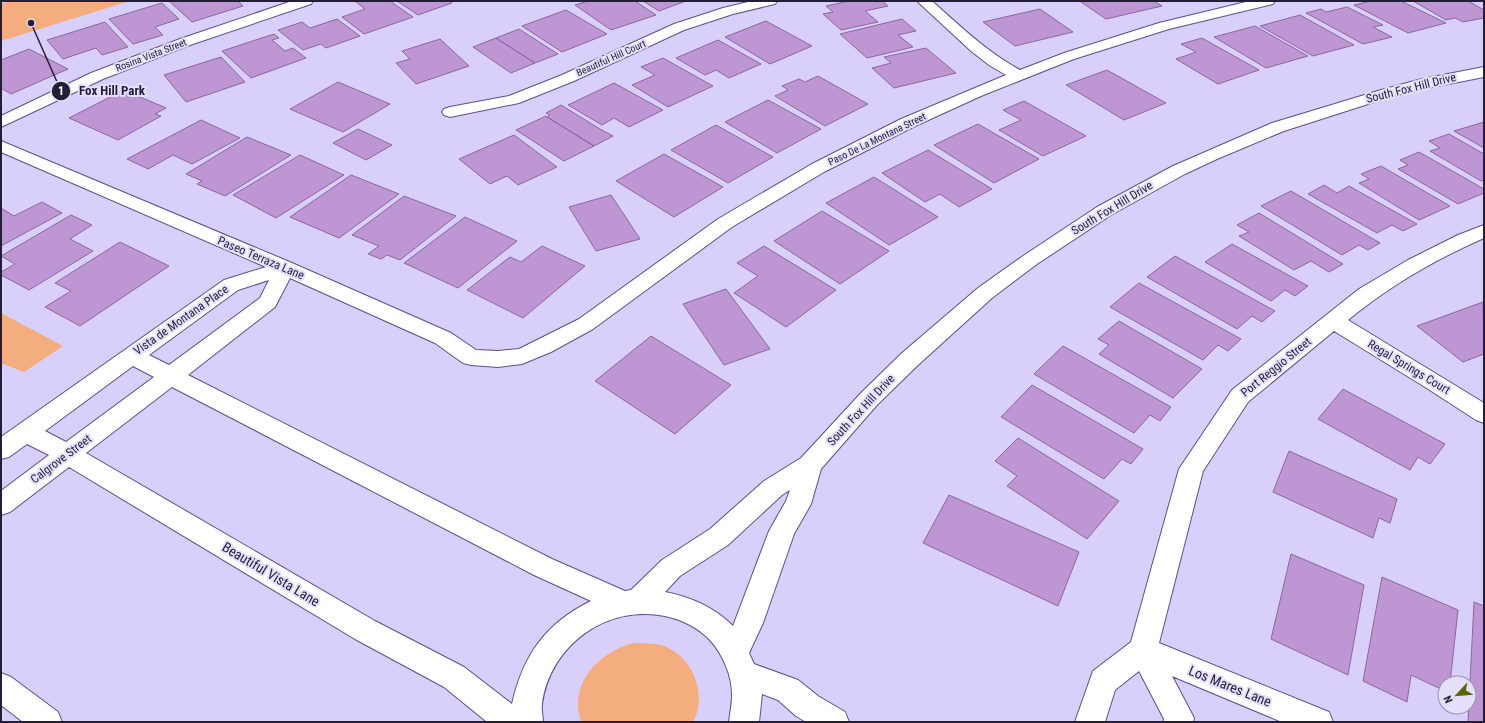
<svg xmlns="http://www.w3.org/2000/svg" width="1485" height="723" font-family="'Roboto Condensed',sans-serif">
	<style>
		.green { fill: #f4ad7e }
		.building { fill: #bf96d4; stroke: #8c66a0 }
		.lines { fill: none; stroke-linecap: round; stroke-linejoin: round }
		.minor-casing { stroke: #5d4e8a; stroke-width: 2 }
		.minor { fill: #fff; fill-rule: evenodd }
		.labels { text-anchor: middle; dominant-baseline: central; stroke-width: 4; stroke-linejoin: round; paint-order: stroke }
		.far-street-label { font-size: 10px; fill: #231d37; stroke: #e5dffc }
		.street-label { font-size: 12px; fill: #231d37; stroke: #e5dffc }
		.near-street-label { font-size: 14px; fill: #231d37; stroke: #e5dffc }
		.leader { fill: none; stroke: #231d37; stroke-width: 1.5 }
		.callout-dot { fill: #231d37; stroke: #e5dffc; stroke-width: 1.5 }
		.mark-label { font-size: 12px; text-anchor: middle; font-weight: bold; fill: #fff }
		.callout-label { font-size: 13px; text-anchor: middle; font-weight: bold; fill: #231d37; stroke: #e5dffc; stroke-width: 4; stroke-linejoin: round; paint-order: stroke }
	</style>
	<rect width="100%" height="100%" fill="#d8d0fa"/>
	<path class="green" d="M11,1h119l-129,40v-37z
		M1,313l62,33 -39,26 -23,-9z
		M633,643c10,0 21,0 31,3 29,11 44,49 29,76h-112c-1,-5 -3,-10 -3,-15 -1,-33 26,-56 55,-64z"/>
	<path class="building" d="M169,1h69l5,5 -51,16z
		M359,1h31l23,16 -49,17 -22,-17 23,-8 -9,-7z
		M397,1h53l2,2 -34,12z
		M588,1h47l21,14 -45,15 -36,-25z
		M643,1h43l-27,10z
		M849,1h33l6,5 -23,5 13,11 -37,8 -18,-16 10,-2 -7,-6z
		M1084,1h70l8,5 -56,13 -25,-17z
		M1371,1h30l45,22 -38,10 -54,-28z
		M1413,1h55l16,9v8l-21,4 -8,-4 -9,2z
		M162,3l17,16 -24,8 8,8 -30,9 -24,-25z
		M1347,7l36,18 -10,2 19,10 -29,7 -57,-31 15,-4 5,3z
		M1040,9l33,23 -58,14 -32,-24z
		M566,10l41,24 -45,18 -40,-26z
		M1300,15l54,30 -41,11 -53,-30z
		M337,19l23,17 -34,12 -5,-4 -18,6 -25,-20 24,-8 8,6z
		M902,19l14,12 -18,4 15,12 -46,11 -27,-24z
		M766,21l46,25 -42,18 -45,-27z
		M105,22l23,25 -26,8 -6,-7 -33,11 -16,-19z
		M1255,26l53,30 -42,12 -52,-31z
		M519,29l39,25 -23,9 -39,-25z
		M274,34l5,4 -7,2 13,11 8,-3 13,10 -55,20 -29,-27z
		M496,38l39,25 -24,10 -38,-26z
		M1202,38l57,32 -41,14 -42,-25 20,-7 -15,-8z
		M440,39l29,27 -53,18 -20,-21 14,-4 -8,-8z
		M718,40l43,24 -32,14 -13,-8 -11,5 -29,-17z
		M926,48l30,25 -62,15 -22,-20 19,-5 -7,-6z
		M29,49l39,20 -57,25 -10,-6v-28z
		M221,57l24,25 -59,20 -22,-27z
		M663,58l50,28 -45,21 -36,-22 23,-10 -14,-8z
		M1107,70l59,33 -42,17 -58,-35z
		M818,76l50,28 -43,22 -50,-30 13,-6 -6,-4 17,-7 6,3z
		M338,82l52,22 -47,28 -53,-23z
		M614,83l49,27 -34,17 -15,-9 -12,7 -34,-20z
		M124,90l42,18 -11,6 6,2 -43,24 -49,-22z
		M768,100l53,29 -44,24 -52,-31z
		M1024,101l62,35 -43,20 -44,-26 22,-10 -18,-10z
		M561,105l39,24 13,7 -19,10 -47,-29 3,-2 -4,-2z
		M546,116l1,1 47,29 -30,15 -48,-31z
		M201,120l39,18 -48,26 -19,-9 -25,14 -21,-10z
		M1484,122v26l-30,-17z
		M978,124l61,35 -45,24 -60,-38z
		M716,125l57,32 -45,26 -57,-33z
		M358,129l34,16 -26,15 -33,-17z
		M1449,134l35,20v26l-3,1 -51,-30 10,-3 -11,-7z
		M514,135l43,32 -39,18 -11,-9 -17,8 -31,-25z
		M247,137l44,18 -66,41 -28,-12 5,-3 -16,-7z
		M928,150l64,39 -33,18 -19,-13 -15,8 -43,-29z
		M1419,152l65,37v4l-26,11 -60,-35 10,-4 -8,-5z
		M664,154l59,33 -49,30 -58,-36z
		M300,155l44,20 -68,43 -43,-23z
		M1381,166l69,40 -31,14 -60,-37 10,-4 -8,-5z
		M351,175l48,19 -60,44 -49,-21z
		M874,177l64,40 -49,28 -63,-42z
		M1324,185l13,8 12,-7 68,38 -14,7 -11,-6 -15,8 -69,-39z
		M1291,191l89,52 -12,7 -9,-5 -17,10 -81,-49z
		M611,195l29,44 -44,12 -27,-44z
		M404,196l52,20 -56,44 -13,-5 -6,4 -13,-5 11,-8 -27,-11z
		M42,202l20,11 -61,33v-38l13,8z
		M822,211l67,40 -49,33 -66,-43z
		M1259,213l84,51 -14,8 -18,-11 -17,9 -55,-34 10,-4 -12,-7z
		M71,215l21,10 -22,14 23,12 -64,39 -28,-15v-3l14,-8 -14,-8z
		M465,217l52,24 -59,47 -54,-25z
		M120,242l49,24 -89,60 -35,-19 26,-16 -16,-8z
		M1232,244l76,42 -13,10 -10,-6 -14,11 -66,-39z
		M542,246l43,20 -62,52 -56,-28 43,-33 11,5z
		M764,246l72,44 -50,37 -52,-34 24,-17 -21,-13z
		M1175,256l100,55 -13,11 -10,-6 -15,13 -90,-52z
		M1139,283l102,56 -13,12 -10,-6 -15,15 -93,-53z
		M726,289l44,60 -46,16 -41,-61z
		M1483,302l1,52 -21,8 -46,-36z
		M1119,321l83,48 -29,29 -74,-44 10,-9 -11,-6z
		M651,336l80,49 -56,49 -80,-53z
		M1063,346l108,61 -11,14 -10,-6 -16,18 -100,-59z
		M1032,385l111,64 -12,15 -9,-5 -18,20 -103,-62z
		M1343,389l102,55 -15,20 -12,-7 -8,13 -92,-51z
		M1018,438l101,63 -32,38 -80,-53 10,-10 -22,-15z
		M1289,451l108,48 -7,24 -11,-5 -6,20 -100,-46z
		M949,495l130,57 -21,54 -135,-63z
		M1291,554l73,31 -16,90 -77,-36z
		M1382,577l76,33 -8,73h-5v8l-34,-16 -4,27 -44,-21z
		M1474,602l10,4v116h-16z"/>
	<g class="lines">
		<g class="minor-casing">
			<path id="minor" d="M292,1h21l-2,3 -121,41 -87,34 -102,48v-11l90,-43 89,-34z
				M752,1h25l-2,3 -42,10 -49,16 -110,51 -55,22 -69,14 -6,-2 -2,-3 2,-3 6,-2 59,-11 53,-21 112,-51 49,-16z
				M917,1h15c28,25 55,51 88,69l44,-17 95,-30 91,-22h25l-2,3 -104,25 -95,30 -93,37 -68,31 -89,45 -92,55 -139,102 -42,23 -29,12 -24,3 -27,-2 -8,-2 -28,-20 -145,-65 -15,29 -87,68 364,184 73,32 6,-1 31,-30 48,-31 54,-48 37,-23 60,-65 41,-40 76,-65 45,-32 74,-49 76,-41 99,-43 109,-33 41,-11 62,-12v10l-61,12 -30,7 -109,35 -67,28 -32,15 -74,41 -74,49 -45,34 -74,67 -41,40 -56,64 -10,35 -17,30 -31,89 -14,30 5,11 44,16 20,16 27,16 4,10h-43l-10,-6 -18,-16 -16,-6 -3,28h-30c1,-9 3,-18 3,-27 0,-20 -9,-40 -22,-55 -13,-13 -27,-20 -45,-24 -58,-12 -115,29 -123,88 -1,6 1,12 1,18h-56l-43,-35 -89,-48 -286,-172 -59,45 -9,3v-24l48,-36 -22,-11 -18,13 -8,2v-22l223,-157 42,-13 -265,-115v-11l291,122 159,70 25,17 22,1 21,-2 60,-30 139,-100 94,-55 89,-45 105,-44 -17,-10 -18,-14zM269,280l-9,18 -91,67 -20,-10 89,-65zM133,366l21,11 -88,65 -21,-11zM172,387l362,188 57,26c-45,22 -68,54 -79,103l-48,-37 -89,-46 -289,-168zM790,490l-4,11 -17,30 -36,95c-19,-19 -42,-29 -68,-34l15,-16 48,-31 54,-50z
				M1484,225v13c-48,21 -96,49 -136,82l136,83v20l-8,-3 -51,-33 -91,-56 -86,71 -45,69 -44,172 170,69 4,10h-51l-110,-46 22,42 -1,4h-30l1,-3 -25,-48 -24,19 -10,32h-30l18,-51 38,-29 48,-173 53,-79 127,-101 49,-29 50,-25z
				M1,673l10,4 47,35 4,10h-39l-22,-17z"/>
		</g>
		<use href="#minor" class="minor"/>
	</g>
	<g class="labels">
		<g class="far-street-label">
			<text transform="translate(151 55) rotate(-21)">Rosina Vista Street</text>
			<text transform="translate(611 58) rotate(-24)">Beautiful Hill Court</text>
			<text transform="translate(877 139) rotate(-26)">Paso De La Montana Street</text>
		</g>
		<g class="street-label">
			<text transform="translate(1411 88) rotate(-14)">South Fox Hill Drive</text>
			<text transform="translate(1112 208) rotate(-31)">South Fox Hill Drive</text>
			<text transform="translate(261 258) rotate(23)">Paseo Terraza Lane</text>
			<text transform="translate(181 320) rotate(-35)">Vista de Montana Place</text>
			<text transform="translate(1276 367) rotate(-39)">Port Reggio Street</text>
			<text transform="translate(1409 367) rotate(31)">Regal Springs Court</text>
			<text transform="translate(861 410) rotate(-47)">South Fox Hill Drive</text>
			<text transform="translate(61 459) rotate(-37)">Calgrove Street</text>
		</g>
		<g class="near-street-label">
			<text transform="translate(271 574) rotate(31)">Beautiful Vista Lane</text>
			<text transform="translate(1230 686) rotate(22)">Los Mares Lane</text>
		</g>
	</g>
	<path class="leader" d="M31 23L61 91"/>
	<g class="callout-dot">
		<circle cx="31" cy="23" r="4"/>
		<circle cx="61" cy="91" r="10"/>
	</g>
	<g class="mark-label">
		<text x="61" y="95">1</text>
	</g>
	<g class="callout-label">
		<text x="112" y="95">Fox Hill Park</text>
	</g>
	<rect width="1485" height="723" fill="none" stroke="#231d37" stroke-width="4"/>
	<g transform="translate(1457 695) rotate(244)"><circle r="19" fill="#e5dffc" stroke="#9791ad"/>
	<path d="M0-3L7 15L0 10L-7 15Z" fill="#5e6400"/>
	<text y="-6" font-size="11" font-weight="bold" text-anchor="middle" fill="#231d37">N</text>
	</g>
</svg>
